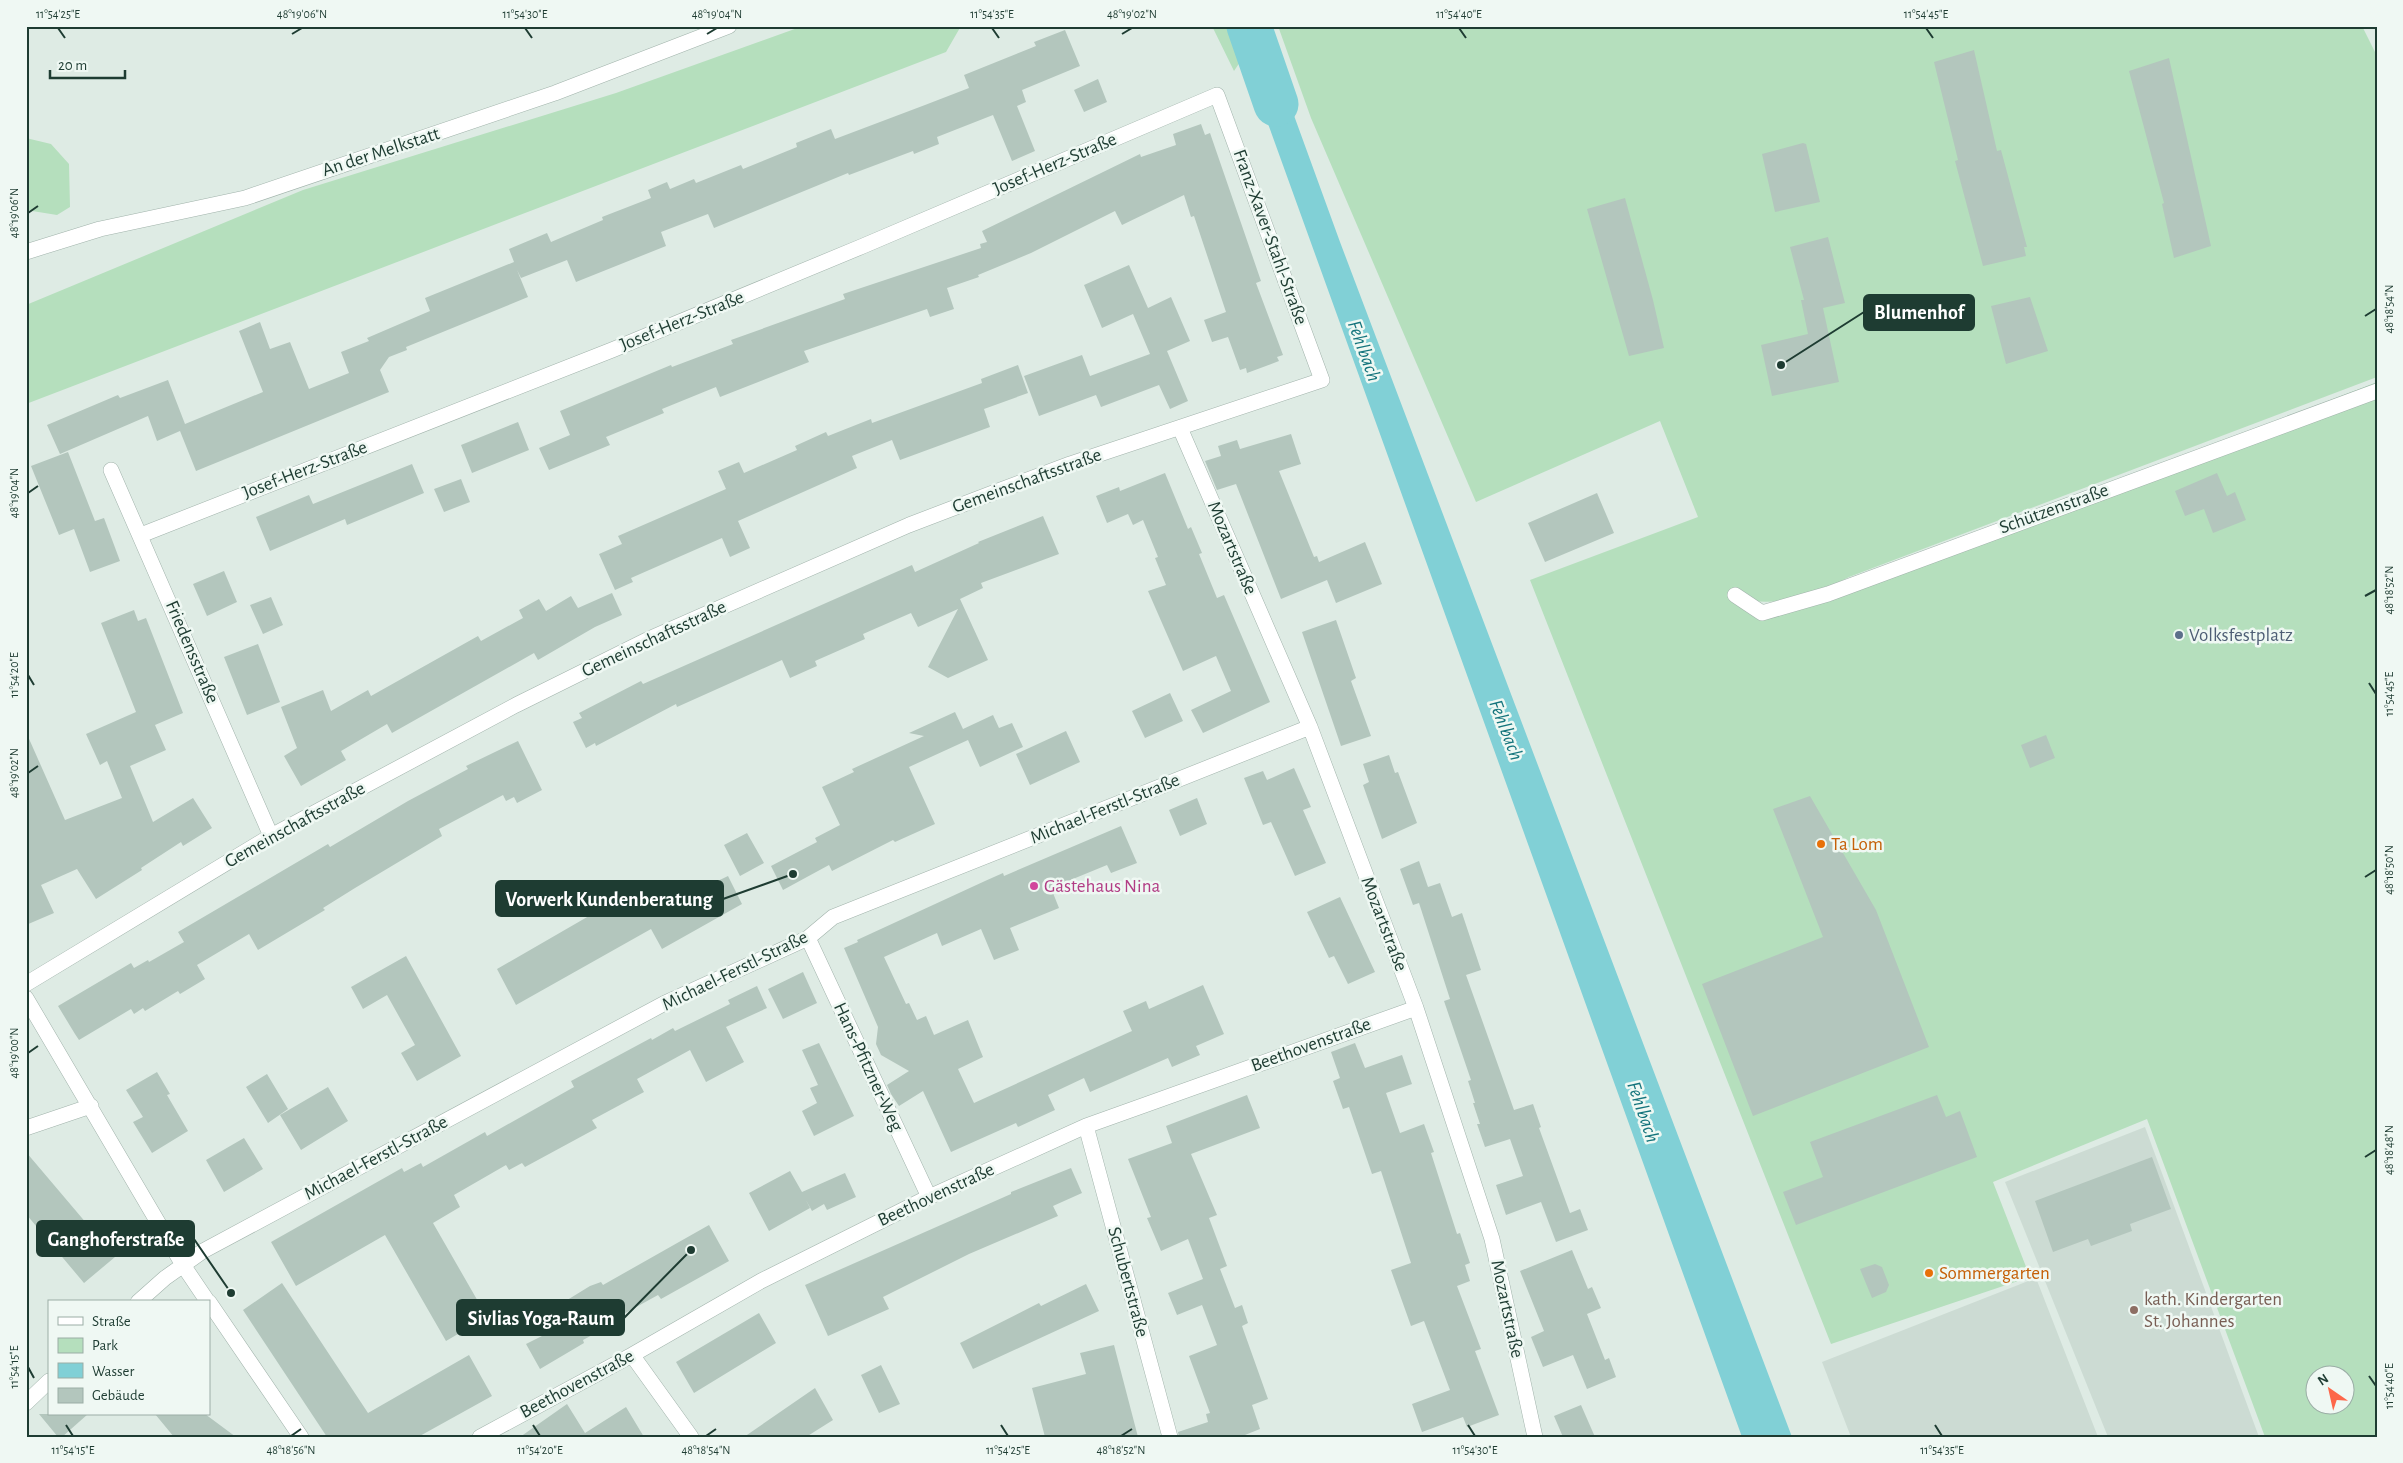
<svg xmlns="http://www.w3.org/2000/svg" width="2403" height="1463" font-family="'Alegreya Sans',sans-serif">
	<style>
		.built { fill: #ccdbd3 }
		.green { fill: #b5dfbd; fill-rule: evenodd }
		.water { fill: #81d0d6 }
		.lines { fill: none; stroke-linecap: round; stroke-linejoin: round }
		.river { stroke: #81d0d6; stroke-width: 45 }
		.building { fill: #b3c6bd }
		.street-casing { stroke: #a1b3ab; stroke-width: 16 }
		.street { stroke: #fff; stroke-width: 15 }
		.ticks { fill: none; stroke: #1e3c32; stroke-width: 2 }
		.service-dot { fill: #5c6f8a; stroke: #eff8f3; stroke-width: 2 }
		.food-dot { fill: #e8710a; stroke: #eff8f3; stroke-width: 2 }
		.hotel-dot { fill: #d1479c; stroke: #eff8f3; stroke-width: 2 }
		.education-dot { fill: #8d6e63; stroke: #eff8f3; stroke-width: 2 }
		.labels { text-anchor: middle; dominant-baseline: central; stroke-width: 5; stroke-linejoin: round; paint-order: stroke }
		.street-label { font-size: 19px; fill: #1e3c32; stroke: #eff8f3 }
		.service-label { font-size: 19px; fill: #4e5e75; stroke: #eff8f3; text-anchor: start }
		.food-label { font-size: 19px; fill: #c56008; stroke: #eff8f3; text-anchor: start }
		.hotel-label { font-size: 19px; fill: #b23c85; stroke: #eff8f3; text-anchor: start }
		.education-label { font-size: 19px; fill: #785e54; stroke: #eff8f3; text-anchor: start }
		.water-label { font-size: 20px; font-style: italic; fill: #14747c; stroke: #eff8f3 }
		.leader { fill: none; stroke: #1e3c32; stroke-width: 2 }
		.callout-dot { fill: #1e3c32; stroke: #eff8f3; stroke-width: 2 }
		.callout { fill: #1e3c32; stroke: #1e3c32; stroke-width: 2 }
		.callout-label { font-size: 20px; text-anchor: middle; font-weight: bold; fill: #fff }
		.neatline { fill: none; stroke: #1e3c32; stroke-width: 2 }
		.ticks-label { font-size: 12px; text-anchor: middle; fill: #1e3c32 }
	</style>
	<rect width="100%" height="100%" fill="#deebe4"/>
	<path class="built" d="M2145,1127l114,310h-151l-103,-255z
		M2036,1278l62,159h-247l-29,-75z"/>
	<path class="green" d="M803,26h158l-15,26 -920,352v-99l277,-115 313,-97z
		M1212,26h52l-30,45z
		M1278,26h1084l15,30v321l-528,200c-32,16 -60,28 -97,24l20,15 605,-234v1055h-112l-118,-318 -154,63 37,95 -199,67 -301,-764 168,-63 -38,-96 -184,81 -165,-384zM2316,1376h30v30h-30z
		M26,138l25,6 18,20 1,43 -13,8 -31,-5z"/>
	<path class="water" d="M1264,33l76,209 452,1195h-50l-497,-1377z"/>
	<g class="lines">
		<path class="river" d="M1249,26l27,78"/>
	</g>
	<path class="building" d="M1065,30l15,36 -58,24 4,12 -9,4 18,45 -23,10 -19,-46 -56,22 2,7 -25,10 -1,-3 -64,24 -1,-2 -134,55 -6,-14 -47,18 5,14 -90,36 -9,-22 -46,18 -4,-8 11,27 -122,50 1,3 -18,7 -9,13 9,22 -193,79 -16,-40 -23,10 -9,-25 -88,38 -13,-29 71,-30 2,3 48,-18 17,44 78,-32 -24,-61 21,-9 10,27 20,-7 19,47 40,-16 -8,-21 28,-11 -2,-3 63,-27 -5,-13 89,-36 -5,-13 38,-16 4,9 52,-22 -1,-3 49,-19 -3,-8 19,-8 3,7 24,-10 2,4 45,-18 2,4 54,-22 -1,-4 35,-14 4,10 90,-34 44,-17 -5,-13 72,-29 -2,-4z
		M1974,50l23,101 4,-1 26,97h-3l2,9 -43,10 -28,-105 3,-1 -24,-98z
		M2169,58l42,188 -37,12 -12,-54 2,-1 -35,-132z
		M1098,79l9,23 -23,10 -10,-22z
		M1201,124l4,11 5,-2 51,148 -5,2 27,72 -6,2 2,4 -32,12 -1,-5 -6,2 -12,-33 -16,5 -8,-22 22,-8 -32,-96 -3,1 -7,-22 -62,30 -7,-14 -84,42 -53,22 1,2 -32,11 7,21 -24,8 -3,-8 -123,42 5,11 -89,35 -4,-10 -54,22 2,4 -58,24 4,8 -61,25 -10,-22 31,-13 -10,-24 111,-46 1,2 61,-23 -2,-4 114,-41 -2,-5 138,-46 -1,-4 7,-2 -5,-11 158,-77 1,3 35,-12 -3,-11z
		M1803,143l3,1 14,58 -45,10 -13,-58z
		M1625,198l28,102 11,48 -35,8 -42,-147z
		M1828,237l17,66 -22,5 16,74 -67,14 -11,-51 47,-11 -7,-34h3l-14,-53z
		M1129,265l19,43 23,-11 19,44 -23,10 21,50 -18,8 -11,-24 -58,22 -5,-12 -57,21 -15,-40 58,-21 8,21 60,-22 -17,-40 -31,14 -18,-43z
		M2030,297l18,54 -42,13 -15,-58z
		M1018,365l10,28 -44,16 6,18 -90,33 -8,-20 -40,16 5,12 -119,53 12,27 -20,9 -8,-19 -91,40 2,4 -18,8 -16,-36 23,-10 -4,-8 108,-47 -8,-18 21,-9 5,11 53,-23 -2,-4 31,-14 2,4 43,-17 1,4 110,-40 -1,-4z
		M518,422l11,28 -57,23 -11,-28z
		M1291,434l10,30 -22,7 35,86 3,-1 2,6 46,-20 17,42 -46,19 -9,-23 -46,19 -45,-115 -19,6 -12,-29 16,-5 -3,-10 19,-6 3,9z
		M68,452l27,69 9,-3 16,43 -30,11 -16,-43 -15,6 -28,-69z
		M412,464l12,29 -77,32 -2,-6 -75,32 -14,-34 53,-22 4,9z
		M1165,473l23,56 3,-2 11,26 -3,1 18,44 7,-3 46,107 -67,31 -12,-23 40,-19 -15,-35 -33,15 -35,-80 18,-6 -11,-27 3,-1 -15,-37 -10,5 -5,-11 -21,9 -11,-27 23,-9 1,4z
		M2217,473l10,23 8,-4 11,28 -33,13 -9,-24 -19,7 -10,-25z
		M461,479l9,23 -26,10 -10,-23z
		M1597,493l17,40 -69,29 -17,-39z
		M1043,516l16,38 -78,29 2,5 -23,11 28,61 -40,18 -20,-11 30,-58 -40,18 -7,-14 -48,21 2,5 -50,22 2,5 -27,12 -8,-18 -105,47 -1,-3 -80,42 -1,-3 -9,5 -13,-26 9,-4 -3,-5 62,-32 2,3 269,-119 3,7 64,-29 -1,-1z
		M224,571l13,31 -30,14 -14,-32z
		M612,593l10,22 -27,12 -57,33 -4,-7 -142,80 -5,-9 -46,27 5,9 -45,26 -17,-30 13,-8 -16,-41 42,-17 8,21 37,-21 3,6 107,-60 3,5 42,-23 -4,-8 20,-11 7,12 25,-15 7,12z
		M271,597l12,28 -20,9 -13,-29z
		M134,610l4,11 8,-3 37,95 -28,12 11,25 -36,16 23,56 40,-24 19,30 -29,18 -2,-4 -40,26 1,2 -46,29 -19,-30 -36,16 13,28 -28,12v-193l39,88 57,-22 -15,-37 -7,4 -14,-31 50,-22 -35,-89z
		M1336,620l20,58 -5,3 20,55 -30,10 -39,-114z
		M258,644l22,58 -33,13 -23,-58z
		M1170,693l13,28 -38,17 -13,-27z
		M955,712l8,17 30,-14 6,13 13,-5 11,24 -43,20 -12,-27 -59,27 26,57 -40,18 -2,-2 -61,31 -3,-6 -46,25 -12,-24 46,-24 -2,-4 25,-13 -18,-38 32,-15 -2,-3 72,-33 -15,-3z
		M1066,731l14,31 -50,23 -14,-31z
		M2046,735l9,23 -25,10 -9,-23z
		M518,741l24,49 -25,13 -3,-6 -8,4 -3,-6 -64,34 3,7 -87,52 -32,20 2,2 -67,40 -9,-16 -52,31 8,14 -25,15 -2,-3 -33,20 -2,-3 -9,6 -3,-5 -52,31 -4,-6 -17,-28 73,-43 3,5 14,-8 1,2 35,-20 -6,-10 150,-88 2,3 78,-46 60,-32 -2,-3z
		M1389,755l6,18 3,-1 19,51 -35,16 -19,-54 6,-3 -6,-18z
		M1294,768l17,39 -8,3 23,53 -31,13 -24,-54 -8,3 -19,-47 19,-7 4,9z
		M1810,796l66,114 53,137 -176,69 -51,-132 121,-47 -50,-128z
		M1197,798l10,26 -27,12 -11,-26z
		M1121,826l16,37 -26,10 -4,-8 -56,23 8,20 -49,20 9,22 -25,10 -13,-31 -39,17 -5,-13 -53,24 22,47 3,-1 8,17 9,-4 8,19 34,-15 15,37 -25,12 16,34 158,-72 -9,-20 23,-10 3,8 54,-24 21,49 -28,12 4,9 -28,12 -4,-9 -78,34 -6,-14 -36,17 7,15 -37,17 -2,-4 -65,29 -28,-61 -24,15 -8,-12 -4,-9 22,-14 -28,-16 -5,-11 2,-17 -34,-79 14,-6 -1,-2 128,-59 18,-8 1,3z
		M747,833l17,30 -24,13 -16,-31z
		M1419,861l9,26 12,-4 12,34 10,-4 19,57 -15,5 48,135 19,-6 8,23 -2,1 31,85 10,-4 8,21 -32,12 -15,-40 -35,13 -10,-30 27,-9 -13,-37 -25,8 -8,-23h3l-7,-21h2l-7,-22 3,-1 -27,-79 6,-2 -31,-96 -6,2 -13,-36z
		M728,876l14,28 -80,45 -11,-20 -135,76 -19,-36 130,-75 8,16 18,-10 10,17 35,-19 -3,-6z
		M1340,897l35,75 -27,12 -14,-28 -5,2 -22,-46z
		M406,956l55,100 -44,25 -16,-28 14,-8 -28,-50 -24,14 -12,-22z
		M803,972l14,31 -34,16 -15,-30z
		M757,986l10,22 -41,19 18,35 -38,20 -16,-32 -53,29 7,13 -52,28 5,8 -72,39 -3,-4 -13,7 -3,-5 -52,30 6,12 -27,16 54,94 -41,24 -61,-106 -89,51 -25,-44 131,-74 2,4 17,-9 2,4 62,-35 2,4 87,-49 -3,-6 80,-43 1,2 21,-12 2,3 55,-27 -2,-4z
		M819,1043l35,73 -40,20 -12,-25 15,-8 -7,-15 8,-3 -16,-35z
		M1355,1043l10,25 37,-13 10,29 -26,9 14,40 24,-9 10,28 -3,1 26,81 3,-1 10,30 -5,2 5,16 -13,5 24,63 -6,2 24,64 -32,12 -4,-10 -41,15 -10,-28 38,-14 -26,-69 -13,5 -20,-56 20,-7 -30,-92 -9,3 -23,-67 -6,2 -10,-28 7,-3 -9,-26z
		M157,1072l13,22 -3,1 21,36 -36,22 -19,-31 10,-5 -17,-27z
		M267,1074l21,35 -20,14 -22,-36z
		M328,1087l20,34 -47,29 -21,-35z
		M1247,1095l13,33 -69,26 26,61 -8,3 18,48 -7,3 15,39 7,-3 6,18 -6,3 26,73 -16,6 8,24 -20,8h-61l-1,-5 30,-10 -2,-8 4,-1 -21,-57 28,-11 -15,-40 -25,10 -9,-22 35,-14 -15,-40 -27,12 -14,-33 4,-1 -23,-58 44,-16 -6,-17z
		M1937,1095l9,22 14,-6 17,46 -181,68 -13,-33 40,-15 -13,-35z
		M244,1138l19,31 -39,23 -18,-32z
		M26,1152l89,105 -31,26 -58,-69z
		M2152,1157l19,52 -41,15 2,7 -41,15 -3,-7 -35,13 -18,-51z
		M1071,1168l11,25 -29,13 5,10 -89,38 -86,43 6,12 -61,27 -23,-51 206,-91v-2z
		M790,1171l12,21 43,-19 11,24 -29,13 -3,-6 -12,7 -6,-11 4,8 -41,23 -20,-38z
		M709,1225l20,36 -68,38 -3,-4 -38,21 2,3 -39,21 1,3 -44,26 -14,-25 16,-8 -9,-15 57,-35 11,-4 2,3z
		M1572,1250l16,39 4,-2 9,21 -14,6 18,46 4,-2 7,19 -29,12 -14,-34 -30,12 -12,-30 13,-6 -24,-60z
		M1875,1264l7,3 7,18 -3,7 -14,6 -12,-29z
		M282,1283l86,130 101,-58 23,41 -74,41h-91l-84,-127z
		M1086,1284l13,27 -126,58 -13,-26 79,-40 2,3z
		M759,1313l17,30 -82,50 -18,-31z
		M1114,1345l24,92h-93l-13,-49 54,-14 -6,-21z
		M881,1365l19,39 -21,9 -18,-38z
		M815,1388l18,32 -27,17h-62z
		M567,1404l18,29 41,-26 18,30h-124z
		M1581,1405l14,32h-32l-9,-21z
		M39,1414h49l-26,23h-4z
		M155,1414h50l31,23h-62z"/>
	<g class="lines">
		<g class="street-casing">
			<path id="street" d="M26,252l74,-23 145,-31 310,-105 174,-67
				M1180,428l130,299 106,281 76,231 43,198
				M111,470l160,366
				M1735,595l27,18 66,-19 549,-203
				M808,938l121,259
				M26,984l245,-148 245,-131 135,-67 258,-113 89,-34 72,-27 252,-84 -105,-285 -354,151 -251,104 -471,185
				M26,998l157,267 25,37
				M1086,1126l84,311
				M26,1128l65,-22
				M138,1302l27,-24 38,-27 462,-248 143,-65 25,-21 477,-190
				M209,1302l92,135
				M632,1355l59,82
				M26,1403l23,-22
				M480,1437l152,-82 129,-74 168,-84 157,-71 330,-118"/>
		</g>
		<use href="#street" class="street"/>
	</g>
	<path class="ticks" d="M58,28l7,10M525,28l7,10M992,28l7,10M1459,28l7,10M1926,28l7,10M292,34l10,-6M707,34l10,-6M1122,34l10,-6M28,213l10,-7M2365,316l11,-7M28,493l10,-7M2365,596l11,-6M28,675l6,10M2369,683l7,11M28,773l10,-7M2365,877l11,-7M28,1053l10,-7M2365,1157l11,-7M28,1367l6,11M2369,1376l7,10M66,1425l7,11M533,1425l7,11M1001,1425l7,11M1468,1425l7,11M1935,1425l7,11M291,1436l10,-7M706,1436l10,-7M1121,1436l11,-7"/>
	<circle class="service-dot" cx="2179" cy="635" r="5"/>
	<g class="food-dot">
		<circle cx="1821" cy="844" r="5"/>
		<circle cx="1929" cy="1273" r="5"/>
	</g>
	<circle class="hotel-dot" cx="1034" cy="886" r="5"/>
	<circle class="education-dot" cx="2134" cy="1310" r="5"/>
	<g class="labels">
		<g class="street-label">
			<text transform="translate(381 152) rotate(-18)">An der Melkstatt</text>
			<text transform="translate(1055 164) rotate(-23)">Josef-Herz-Straße</text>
			<text transform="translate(1270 237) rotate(70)">Franz-Xaver-Stahl-Straße</text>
			<text transform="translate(682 321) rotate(-22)">Josef-Herz-Straße</text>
			<text transform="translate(305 470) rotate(-21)">Josef-Herz-Straße</text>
			<text transform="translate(1027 481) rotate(-20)">Gemeinschaftsstraße</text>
			<text transform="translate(2054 509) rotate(-20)">Schützenstraße</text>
			<text transform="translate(1232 548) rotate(67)">Mozartstraße</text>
			<text transform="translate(654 639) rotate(-25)">Gemeinschaftsstraße</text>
			<text transform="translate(192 652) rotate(67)">Friedensstraße</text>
			<text transform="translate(1105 809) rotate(-22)">Michael-Ferstl-Straße</text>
			<text transform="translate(295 825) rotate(-29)">Gemeinschaftsstraße</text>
			<text transform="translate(1384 924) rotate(69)">Mozartstraße</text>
			<text transform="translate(735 971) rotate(-26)">Michael-Ferstl-Straße</text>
			<text transform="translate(1311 1045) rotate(-20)">Beethovenstraße</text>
			<text transform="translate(868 1067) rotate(65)">Hans-Pfitzner-Weg</text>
			<text transform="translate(376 1158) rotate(-28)">Michael-Ferstl-Straße</text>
			<text transform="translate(936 1195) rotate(-25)">Beethovenstraße</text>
			<text transform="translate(1128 1282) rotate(75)">Schubertstraße</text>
			<text transform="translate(1507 1309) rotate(78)">Mozartstraße</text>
			<text transform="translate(577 1384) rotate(-28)">Beethovenstraße</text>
		</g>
		<g class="service-label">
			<text x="2189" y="635">Volksfestplatz</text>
		</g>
		<g class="food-label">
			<text x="1831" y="844">Ta Lom</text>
			<text x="1939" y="1273">Sommergarten</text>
		</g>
		<g class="hotel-label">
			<text x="1044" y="886">Gästehaus Nina</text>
		</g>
		<g class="education-label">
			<text x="2144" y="1299">kath. Kindergarten<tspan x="2144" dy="22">St. Johannes</tspan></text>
		</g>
		<g class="water-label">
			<text transform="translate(1364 351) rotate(70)">Fehlbach</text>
			<text transform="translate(1506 730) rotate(69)">Fehlbach</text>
			<text transform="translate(1643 1112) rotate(71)">Fehlbach</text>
		</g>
	</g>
	<path class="leader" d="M1781 365L1864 312M793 874L723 899M231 1293L194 1239M691 1250L624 1318"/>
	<g class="callout-dot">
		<circle cx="1781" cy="365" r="5"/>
		<circle cx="793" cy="874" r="5"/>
		<circle cx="231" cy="1293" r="5"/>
		<circle cx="691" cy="1250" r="5"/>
	</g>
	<g class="callout">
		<rect x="1864" y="295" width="110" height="35" rx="5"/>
		<rect x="496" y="881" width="227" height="35" rx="5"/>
		<rect x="37" y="1221" width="157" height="35" rx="5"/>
		<rect x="457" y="1300" width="167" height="35" rx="5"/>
	</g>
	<g class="callout-label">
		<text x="1919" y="319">Blumenhof</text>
		<text x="609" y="906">Vorwerk Kundenberatung</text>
		<text x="116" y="1246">Ganghoferstraße</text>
		<text x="541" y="1325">Sivlias Yoga-Raum</text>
	</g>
	<rect width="2403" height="1463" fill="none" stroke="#eff8f3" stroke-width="55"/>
	<rect x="48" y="1300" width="162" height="115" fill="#eff8f3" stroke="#9bada6"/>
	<rect x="58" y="1317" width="25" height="8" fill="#ffffff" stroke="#9bada6"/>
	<text x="92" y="1326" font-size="15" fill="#1e3c32">Straße</text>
	<rect x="58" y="1338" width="25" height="15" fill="#b5dfbd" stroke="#9bada6"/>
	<text x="92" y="1350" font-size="15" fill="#1e3c32">Park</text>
	<rect x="58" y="1363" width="25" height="15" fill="#81d0d6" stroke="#9bada6"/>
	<text x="92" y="1376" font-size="15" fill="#1e3c32">Wasser</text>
	<rect x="58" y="1388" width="25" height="15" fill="#b3c6bd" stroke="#9bada6"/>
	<text x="92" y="1400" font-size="15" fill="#1e3c32">Gebäude</text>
	<g transform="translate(2330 1390) rotate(326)"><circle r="24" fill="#eff8f3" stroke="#9bada6"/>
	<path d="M0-4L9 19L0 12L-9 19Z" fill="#fd674a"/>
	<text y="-8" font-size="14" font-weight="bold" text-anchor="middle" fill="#1e3c32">N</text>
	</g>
	<path d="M50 70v8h75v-8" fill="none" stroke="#1e3c32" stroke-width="2.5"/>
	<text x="58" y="70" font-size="15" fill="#1e3c32" stroke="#eff8f3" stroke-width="4" paint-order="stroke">20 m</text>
	<rect x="28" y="28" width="2348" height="1408" class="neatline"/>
	<g class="ticks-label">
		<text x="58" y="18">11°54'25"E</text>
		<text x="302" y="18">48°19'06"N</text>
		<text x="525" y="18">11°54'30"E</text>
		<text x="717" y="18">48°19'04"N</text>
		<text x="992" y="18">11°54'35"E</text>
		<text x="1132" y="18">48°19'02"N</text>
		<text x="1459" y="18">11°54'40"E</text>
		<text x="1926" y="18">11°54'45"E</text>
		<text transform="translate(14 213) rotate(-90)" y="4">48°19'06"N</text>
		<text transform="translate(2389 309) rotate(-90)" y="4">48°18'54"N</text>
		<text transform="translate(14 493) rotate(-90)" y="4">48°19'04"N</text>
		<text transform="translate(2389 590) rotate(-90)" y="4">48°18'52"N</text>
		<text transform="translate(14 675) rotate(-90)" y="4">11°54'20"E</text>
		<text transform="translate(2389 694) rotate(-90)" y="4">11°54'45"E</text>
		<text transform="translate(14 773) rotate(-90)" y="4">48°19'02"N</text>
		<text transform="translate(2389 870) rotate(-90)" y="4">48°18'50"N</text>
		<text transform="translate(14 1053) rotate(-90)" y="4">48°19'00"N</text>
		<text transform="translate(2389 1150) rotate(-90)" y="4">48°18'48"N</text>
		<text transform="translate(14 1367) rotate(-90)" y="4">11°54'15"E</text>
		<text transform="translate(2389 1386) rotate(-90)" y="4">11°54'40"E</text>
		<text x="73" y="1454">11°54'15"E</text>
		<text x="291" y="1454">48°18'56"N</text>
		<text x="540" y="1454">11°54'20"E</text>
		<text x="706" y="1454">48°18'54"N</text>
		<text x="1008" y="1454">11°54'25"E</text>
		<text x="1121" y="1454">48°18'52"N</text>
		<text x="1475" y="1454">11°54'30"E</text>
		<text x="1942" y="1454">11°54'35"E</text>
	</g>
</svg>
